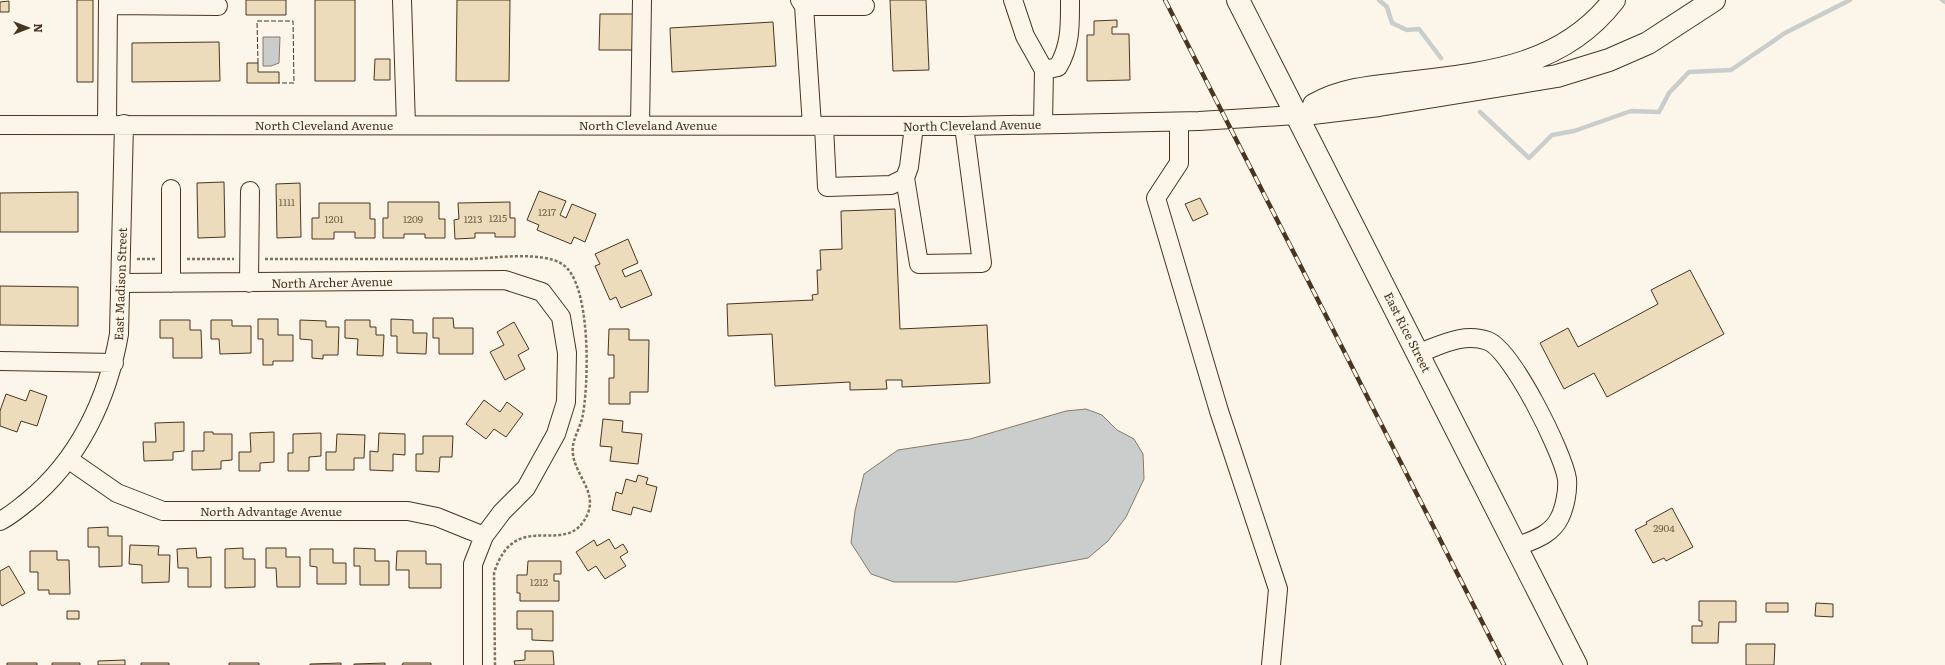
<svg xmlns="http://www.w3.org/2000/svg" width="1945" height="665" font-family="Literata,serif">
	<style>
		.water { fill: #c9cecd; stroke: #887966 }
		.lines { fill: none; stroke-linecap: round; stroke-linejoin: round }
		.stream { stroke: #c9cecd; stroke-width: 4.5 }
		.building { fill: #ecdcbc; stroke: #4a3520 }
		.minor-casing { stroke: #4a3520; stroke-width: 20 }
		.major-casing { stroke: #4a3520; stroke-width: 24 }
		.highway-casing { stroke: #4a3520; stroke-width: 24 }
		.path { stroke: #7f6f5c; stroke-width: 2.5; stroke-dasharray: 3 2; stroke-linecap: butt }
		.minor { stroke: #fbf6e9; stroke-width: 18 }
		.major { stroke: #fbf6e9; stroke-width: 22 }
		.highway { stroke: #fbf6e9; stroke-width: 22 }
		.rail-casing { stroke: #4a3520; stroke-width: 4.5 }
		.rail { stroke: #fbf6e9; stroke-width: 3; stroke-dasharray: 9; stroke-linecap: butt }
		.fence { stroke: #4a3520; stroke-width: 1; stroke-dasharray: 5 2; stroke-linecap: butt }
		.labels { text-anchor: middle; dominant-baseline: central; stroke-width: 3; stroke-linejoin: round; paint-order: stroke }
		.number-label { font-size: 10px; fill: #725f47 }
		.street-label { font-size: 12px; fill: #4a3520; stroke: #fbf6e9 }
	</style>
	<rect width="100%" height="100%" fill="#fbf6e9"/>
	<path class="water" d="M263,37h17l-1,26 -8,3h-8z
		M1086,409l16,6 15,15 17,9 9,15 1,25 -18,38 -18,24 -20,17 -131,24h-63l-23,-8 -20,-31 4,-32 9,-37 34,-24 72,-11 96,-28z"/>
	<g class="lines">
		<path class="stream" d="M1379,0l8,7 5,16 15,7 12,-1 22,29
			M1942,0l3,2
			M1480,112l49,46 23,-23 22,-4 57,-20 28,1 10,-19 20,-21 42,-2 54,-37 65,-33"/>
	</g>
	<path class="building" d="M77,0h16v82h-16z
		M246,0h40v15h-40z
		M315,0h40v81h-40z
		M457,0h53l-1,81h-53z
		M890,0h36l3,70 -36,1z
		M9,1v11h-9v-10z
		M600,14h37l-1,36h-37z
		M1117,20v7h-5v7h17l1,46 -43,1v-46h7v-14z
		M773,22l3,44 -104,6 -2,-44z
		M219,42l1,39 -88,1v-39z
		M375,59h15v21h-16z
		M247,63h11v9h21v11h-32z
		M224,182l1,55 -27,1 -1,-55z
		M300,183l1,54 -24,1 -1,-54z
		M539,191l27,10 -6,14 6,3 6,-14 24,10 -11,28 -11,-5 -3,7 -34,-14 2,-5 -12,-5z
		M78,192v40h-78v-39z
		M1200,198l8,16 -15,7 -8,-17z
		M388,202h51v17h6v19h-20v-4h-21v4h-21v-20h5z
		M510,202v16h5v19h-20v-4h-20v5l-20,1 -1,-19 5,-1 -1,-16z
		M319,203h51v16h5v19h-20v-6h-21v7h-22v-21h7z
		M895,209l5,120 87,-4 3,58 -88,4v-7h-16l1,9 -37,1v-8l-75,4 -3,-52 -44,2 -1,-32 86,-4 -1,-5 6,-1 -1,-24h4l-1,-20 22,-1 -1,-38z
		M628,239l10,24 -16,7 3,7 16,-7 11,25 -31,13 -5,-11 -6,3 -15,-34 5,-2 -5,-10z
		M1690,270l34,64 -117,63 -13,-24 -30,16 -24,-46 28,-15 10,19 80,-43 -7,-14z
		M0,286l78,1v39l-78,-1z
		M433,318h20l1,10h19v26h-34v-16h-6z
		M258,319h20v16h15v26h-20v4h-10v-26h-5z
		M391,319l22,1v13h14l-1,21 -29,-1v-17h-6z
		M160,320h30v10h11l1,28h-29v-20h-13z
		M211,320h21v6h19v27l-31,1 -1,-15h-8z
		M300,320l26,1v6h13l-1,28h-15v4l-11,-1v-18l-12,-1z
		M345,320h25v7h6v8h8l-1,21 -26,-1 1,-16 -13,-1z
		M514,322l15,27 -11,6 7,14 -20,11 -15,-28 14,-7 -7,-13z
		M609,329h20v11h20l-1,52h-18v12h-21v-26h5v-23h-6z
		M30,390l17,6 -10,30 -16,-5 -4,11 -17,-6v-15l6,-17 20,7z
		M484,400l16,12 7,-10 16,12 -17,23 -12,-8 -8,10 -20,-15z
		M603,419l20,2 -1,11 20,2 -4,30 -28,-3 2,-14 -12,-1z
		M184,422v29l-11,1v8l-29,1 -1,-19h13l-1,-19z
		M204,432h9v2h19v26l-11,1v8l-29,1v-19h12z
		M274,432v30l-14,1v8h-21v-19h12l-1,-19z
		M321,433v23l-12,1v14h-21v-18h5v-19z
		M379,433l26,1v21l-12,-1v17l-23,-1v-19l8,1z
		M337,434l28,1 -1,23h-10v12h-28v-18h10z
		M423,436h30l-1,21h-12l-1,15 -23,-1v-17h7z
		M638,475l10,3 -2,6 11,3 -6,25 -18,-5 -2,8 -19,-5 4,-18 6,2 4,-15 10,3z
		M1672,508l21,39 -27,14 -2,-3 -11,5 -18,-33 12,-6 -1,-2z
		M108,527v9h14v30l-23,1v-20h-11v-19z
		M609,539l6,10 8,-5 5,8 -8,5 6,9 -21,13 -9,-13 -8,5 -12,-19 18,-12 3,6z
		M130,545l29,1 -1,9h12l-1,27 -27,1v-18l-13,-1z
		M196,548l1,10 14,-1v30h-23v-19h-10l-1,-19z
		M243,548v11h12v28l-30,1v-39z
		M266,548h20v9h14v30h-23l-1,-19h-10z
		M354,548l21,1v12h14v24h-29v-19h-6z
		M310,549h23v14h13v21h-29v-17l-7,-1z
		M30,551h27v9h12l1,34h-21v-4h-11v-18h-8z
		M397,551h29v13h15v24h-32v-18h-13z
		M528,561h33v13h-7v7h5v20h-39v-8h-3v-18h10z
		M9,566l16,27 -23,13 -2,-3v-32z
		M1699,601h37v21h-17l-1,21h-26v-17h10v-5h-3z
		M1766,603h22v9h-22z
		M1816,603l17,1v13l-18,-1z
		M67,611h12v8h-12z
		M517,611h36v30l-21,-1v-11h-15z
		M1746,644h29l-1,21h-28z
		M525,651h28l1,14h-39l-1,-4 11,-1z
		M125,660v5h-27v-4z
		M7,663h30v2h-30z
		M52,663h28v2h-28z
		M141,663h28v2h-28z
		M229,663h30v2h-30z
		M341,663v2h-31v-1z
		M385,663v2h-31v-1z
		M403,663h28v2h-29z"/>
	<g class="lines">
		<g class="minor-casing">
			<path id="minor" d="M402,0l4,125
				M800,0l4,6 8,120
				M1013,0l12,36 19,34 -1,54
				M108,5l110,1
				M804,6h61
				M1044,70l14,-3c13,-22 12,-43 12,-67
				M1179,122v41l-23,35 63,213 59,178 -7,76
				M0,125l964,1 235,-5 97,-6
				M107,125l1,-125
				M640,125l2,-125
				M824,126l3,61 64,-2 14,-7 4,-11 5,-41
				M905,178l14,86 63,-1 -18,-137
				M171,189v94
				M121,283l384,-3 37,12 19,25 6,36 -1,49 -10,32 -30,54 -24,24 -18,24 -11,28v101
				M249,283l1,-92
				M1419,353c22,-8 45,-21 69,-12 24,9 75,112 79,138 1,11 -2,28 -7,38 -8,18 -27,23 -44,30
				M0,361l114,2
				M68,459l49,34 46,18h245l29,6 47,19
				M0,521c10,-5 18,-12 27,-19 52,-42 81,-104 92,-168l5,-210"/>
		</g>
		<g class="major-casing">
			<path id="major" d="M1238,0l338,665"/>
		</g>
		<g class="highway-casing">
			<path id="highway" d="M1314,105c26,-15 56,-18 85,-21 81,-10 161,-14 215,-84
				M1296,115l83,-10 178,-29 52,-16 39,-17 66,-43"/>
		</g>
		<path class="path" d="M137,259h19
			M187,259h47
			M265,259c68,0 137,0 206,0 24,-1 71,-8 91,5 30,18 27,124 20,155 -2,7 -6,15 -8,22 -8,28 24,46 14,72 -20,49 -72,-9 -94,60l1,92"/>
		<use href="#minor" class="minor"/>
		<use href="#major" class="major"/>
		<use href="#highway" class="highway"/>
		<g class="rail-casing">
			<path id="rail" d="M1165,0l339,665"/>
		</g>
		<use href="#rail" class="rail"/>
		<path class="fence" d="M258,63l-1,-42h36l1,62h-15"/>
	</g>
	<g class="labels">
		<g class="number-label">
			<text x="287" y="201">1111</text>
			<text x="547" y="211">1217</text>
			<text x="498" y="217">1215</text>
			<text x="334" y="218">1201</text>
			<text x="413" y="218">1209</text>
			<text x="473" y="218">1213</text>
			<text x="1664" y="527">2904</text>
			<text x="539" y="581">1212</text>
		</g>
		<g class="street-label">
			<text x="324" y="125">North Cleveland Avenue</text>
			<text x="648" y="125">North Cleveland Avenue</text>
			<text transform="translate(972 125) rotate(-1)">North Cleveland Avenue</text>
			<text transform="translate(332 282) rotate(-1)">North Archer Avenue</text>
			<text transform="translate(120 284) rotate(-88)">East Madison Street</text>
			<text transform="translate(1408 332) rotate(63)">East Rice Street</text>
			<text x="271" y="511">North Advantage Avenue</text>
		</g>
	</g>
	<g transform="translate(28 28) rotate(90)" stroke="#fbf6e9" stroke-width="3" paint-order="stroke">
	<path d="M0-3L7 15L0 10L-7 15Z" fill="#4a3520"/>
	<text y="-6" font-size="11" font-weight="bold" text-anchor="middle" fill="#4a3520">N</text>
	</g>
</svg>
